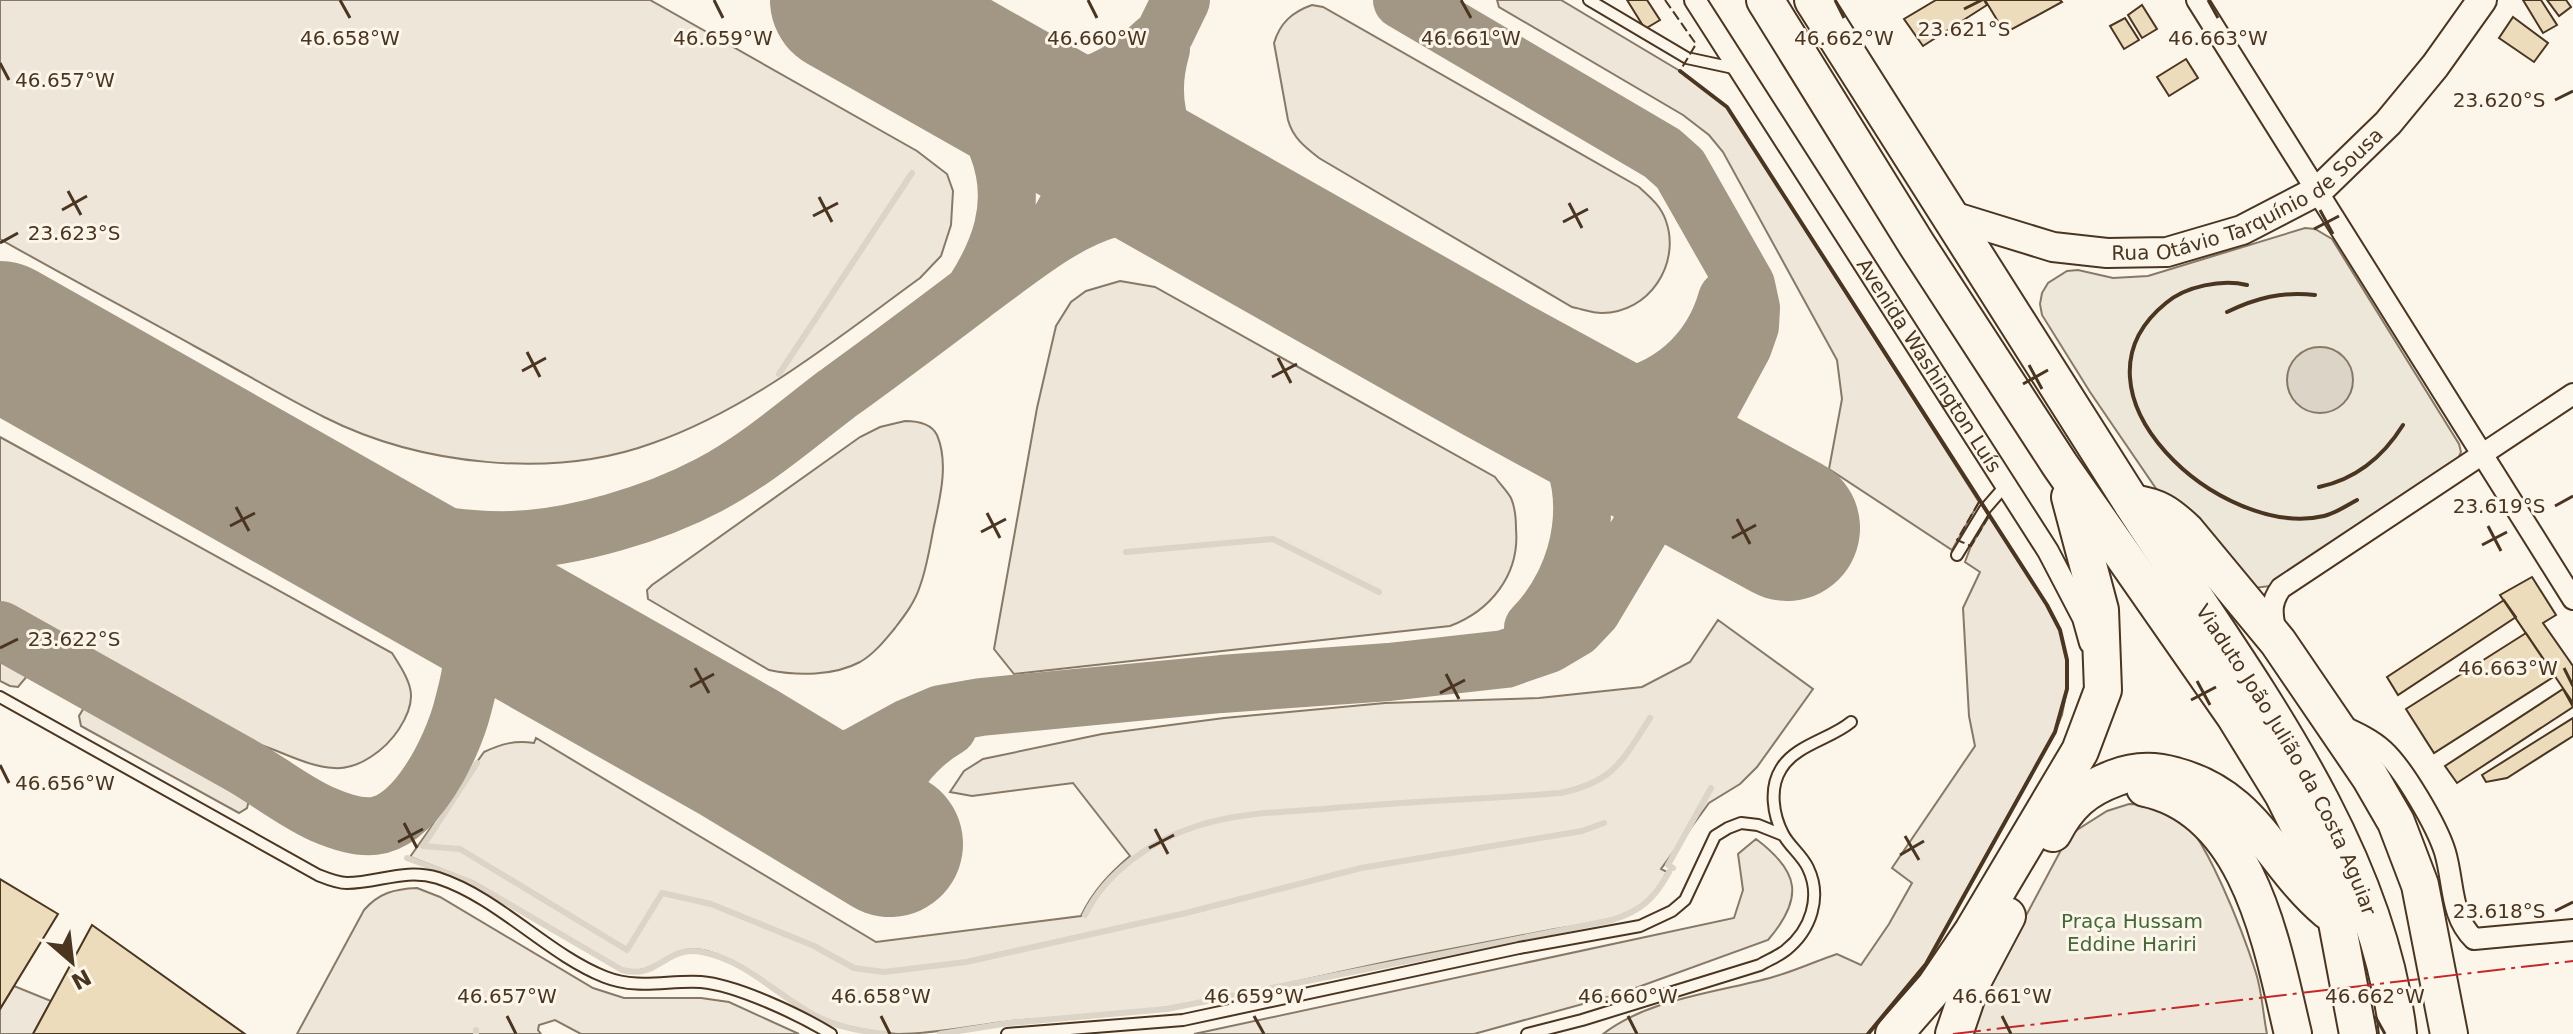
<svg xmlns="http://www.w3.org/2000/svg" width="2573" height="1034" font-family="'DejaVu Sans',sans-serif">
	<style>
		.green { fill: #ede6d9; stroke: #887966; stroke-width: 2 }
		.parking { fill: #ede7d9; stroke: #887966; stroke-width: 2 }
		.water { fill: #dcd4c6; stroke: #887966; stroke-width: 2 }
		.lines { fill: none; stroke-linecap: round; stroke-linejoin: round }
		.stream { stroke: #dcd4c6; stroke-width: 6 }
		.taxiway { stroke: #a29684; stroke-width: 58 }
		.runway { stroke: #a29684; stroke-width: 146 }
		.building { fill: #ecdcbc; stroke: #4a3520; stroke-width: 2 }
		.lane-casing { stroke: #4a3520; stroke-width: 14 }
		.street-casing { stroke: #4a3520; stroke-width: 24 }
		.secondary-casing { stroke: #4a3520; stroke-width: 32 }
		.highway-casing { stroke: #4a3520; stroke-width: 40 }
		.lane { stroke: #fbf6e9; stroke-width: 10 }
		.street { stroke: #fbf6e9; stroke-width: 20 }
		.secondary { stroke: #fbf6e9; stroke-width: 28 }
		.highway { stroke: #fbf6e9; stroke-width: 36 }
		.fence { stroke: #4a3520; stroke-width: 2; stroke-dasharray: 10 4; stroke-linecap: butt }
		.wall { stroke: #4a3520; stroke-width: 4 }
		.power { stroke: #c62828; stroke-width: 2; stroke-dasharray: 28 6 4 6; stroke-linecap: butt }
		.ticks { fill: none; stroke: #4a3520; stroke-width: 3 }
		.labels { text-anchor: middle; dominant-baseline: central; stroke-width: 6; stroke-linejoin: round; paint-order: stroke }
		.street-label { font-size: 20px; fill: #4a3520; stroke: #fbf6e9 }
		.park-label { font-size: 20px; fill: #436837; stroke: #fbf6e9 }
		.ticks-label { font-size: 20px; text-anchor: middle; fill: #4a3520; stroke: #fbf6e9; stroke-width: 6; stroke-linejoin: round; paint-order: stroke }
	</style>
	<rect width="100%" height="100%" fill="#fbf6e9"/>
	<path class="green" d="M0,0h650l267,151 30,23 6,17 -2,34 -10,31 -21,22c-84,61 -168,130 -267,165 -101,37 -234,22 -329,-26 -44,-22 -85,-47 -128,-70 -65,-36 -131,-71 -196,-108z
		M1497,0h64l119,71 47,36 252,395 -27,48 -123,-81 13,-70 -5,-39 -114,-208 -14,-17 -26,-20 -184,-108z
		M1312,5l11,2 316,180c11,10 22,19 27,34 15,43 -17,92 -64,92 -10,0 -20,-4 -30,-6l-253,-149c-14,-11 -26,-20 -31,-38l-14,-77c6,-20 18,-31 38,-38z
		M1120,281l35,6 340,190c5,7 12,14 16,21 4,9 5,21 5,31 4,46 -26,82 -66,97l-436,48 -20,-25 43,-241 19,-82 15,-24 15,-11z
		M905,421c12,0 26,2 32,14 12,28 3,63 -3,91 -4,20 -7,41 -14,60 -5,16 -15,29 -25,42 -10,12 -21,26 -35,34 -26,14 -63,14 -91,8l-121,-71 -1,-9 5,-5 208,-148 20,-10z
		M0,437l392,216c19,30 28,44 7,76 -13,20 -40,41 -65,39 -23,-1 -48,-14 -70,-22 -20,-7 -42,-14 -62,-23 -70,-31 -137,-72 -202,-112z
		M1989,516l58,89 13,25 7,30v29l-5,26 -7,17 -129,232 -58,70h-265c47,-36 114,-41 170,-57 22,-6 43,-16 64,-23l24,11 28,-41 23,-41 -20,-15 83,-122 -6,-30 -6,-108 17,-36 -15,-10 6,-16z
		M1718,620l95,69 -56,78 -17,17 -31,19 -48,66 6,3c-9,17 -18,31 -36,40 -23,10 -51,13 -76,17 -42,8 -83,16 -125,24 -87,17 -173,39 -261,54 -51,9 -105,9 -157,14 -38,4 -75,13 -114,13 -28,-2 -56,-7 -82,-19 -37,-19 -67,-52 -109,-64 -40,-10 -48,27 -84,18l-149,-87 -64,-25 74,-105c17,-8 31,-12 50,-9l2,-5 340,204 205,-26c12,-25 28,-42 49,-60l-57,-73 -101,13 -22,-4 14,-21 19,-12 119,-25 122,-16 161,-15 154,-5 103,-11 48,-25z
		M0,650l24,14 4,11 -10,12 -8,-1 -10,-5z
		M99,704l144,80 7,12 -3,12 -8,5 -158,-87 -2,-10 6,-10z
		M2129,804c14,0 29,0 43,6 31,15 73,128 84,163 6,19 7,41 11,61h-297l4,-21 95,-178 38,-24z
		M1756,839c44,33 48,59 12,101l-149,54 -145,40h-280l540,-116 9,-28 -5,-36z
		M417,888l23,9 153,91 31,10h77l28,4 70,32h-218l-26,-14 -16,5 -1,5 3,4h-244l67,-124c15,-17 30,-21 53,-22z
		M14,986l37,15 -18,33h-33v-25z"/>
	<path class="parking" d="M2305,228l10,1 17,10 127,205 2,8 -3,7 -188,127 -16,2 -86,-82 -78,-114 -48,-77 -2,-11 2,-11 6,-10 19,-12 11,-1 35,8 35,-2z"/>
	<path class="water" d="M2287 380a33 33 0 1 1 66 0a33 33 0 1 1-66 0Z"/>
	<g class="lines">
		<path class="stream" d="M779,374l133,-201
			M1126,552l147,-13 106,53
			M477,763l-54,83 37,3 167,101 35,-57 49,11 103,42 40,22 30,4 82,-10 220,-49 175,-45 221,-37 22,-8
			M407,858l66,25 149,87c37,10 43,-25 80,-18 43,8 75,43 112,63 22,12 46,16 71,19
			M1673,868l-5,-3 43,-77
			M1085,915c21,-43 67,-75 112,-89 40,-13 84,-14 127,-17 79,-7 158,-10 237,-16 54,-12 61,-32 89,-75
			M476,1030v4
			M940,1034l69,-11 158,-14 445,-89c29,-9 43,-22 57,-48"/>
		<path class="taxiway" d="M1161,49c-20,68 11,115 56,163
			M947,59c58,84 87,139 26,234 98,-72 149,-122 273,-65
			M977,75c19,6 41,14 61,16 46,5 87,-18 118,-49
			M1052,235l114,-204 15,-31
			M1497,370c20,17 43,34 58,55 46,62 30,150 -22,203
			M1542,395c22,2 47,7 69,4 57,-6 101,-46 116,-100
			M293,500c71,22 144,42 219,40 62,-2 142,-26 197,-55 46,-24 87,-60 128,-91 46,-33 91,-67 136,-101
			M0,630c80,45 159,89 239,134 27,15 54,37 83,50 16,7 35,14 52,12 43,-5 78,-79 88,-116 4,-16 9,-32 10,-48 2,-30 -27,-69 -48,-88
			M738,752l49,13 46,-1 24,-8 51,-28 33,-14 40,-7 240,-23 168,-12 116,-13 43,-15 27,-16 17,-18 85,-142 66,-122 7,-20 1,-18 -5,-23 -66,-116 -18,-16 -260,-153
			M865,829c23,-40 41,-78 83,-102"/>
		<path class="runway" d="M843,0l654,370 290,158
			M0,334l738,418 152,92"/>
	</g>
	<path class="building" d="M1627,0h20l13,20 -15,9z
		M1936,0h48l3,5 -64,41 -19,-27z
		M1985,0h75l2,2 -57,31z
		M2523,0h18l16,25 -14,8z
		M2547,0h19l5,7 -12,9z
		M2142,5l15,24 -15,9 -14,-23z
		M2513,17l35,26 -14,19 -35,-24z
		M2125,18l14,22 -15,9 -14,-23z
		M2186,59l12,19 -29,18 -12,-19z
		M2532,577l24,38 -13,8 30,43v37l-73,-108z
		M2504,600l12,17 -118,78 -11,-18z
		M2526,633l29,43 -121,77 -28,-44z
		M2563,689l10,18 -116,76 -12,-17z
		M2573,718v18l-66,42 -21,4 -4,-7z
		M0,879l58,35 -58,95z
		M92,925l153,109h-212z"/>
	<g class="lines">
		<g class="lane-casing">
			<path id="lane" d="M1589,0l98,58 51,11
				M1957,555l28,-46 20,-23
				M0,697l318,178c10,4 19,8 29,8 32,0 57,-15 91,-5 61,20 109,76 167,99 33,13 63,3 96,5 36,3 99,33 130,52
				M1007,1034l176,-14 336,-72 121,-22 32,-15 13,-11 30,-64 13,-8 13,-5 17,2 25,10
				M1527,1034l55,-14 178,-55c8,-5 19,-9 26,-15 25,-20 36,-53 22,-82 -6,-13 -19,-22 -25,-34 -10,-19 -14,-46 -2,-65 14,-24 50,-30 70,-47"/>
		</g>
		<g class="street-casing">
			<g id="street">
				<path id="s1" d="M1695,0l353,551 35,67 7,25"/>
				<path d="M2197,0l376,599"/>
				<path d="M2275,630c-3,-17 -5,-27 6,-42l292,-194"/>
				<path d="M2340,725c15,7 31,14 43,25 20,18 54,76 62,102 9,30 5,64 29,87l99,-9"/>
			</g>
		</g>
		<g class="secondary-casing">
			<g id="secondary">
				<path id="s2" d="M1949,215l104,32 54,6 60,-1 75,-22 77,-40 69,-67 47,-57 47,-66"/>
			</g>
		</g>
		<g class="highway-casing">
			<g id="highway">
				<path d="M1765,0l152,245 143,220 175,251 48,78 27,54 26,69 22,117"/>
				<path id="s3" d="M1813,0c106,166 211,333 317,500 103,161 246,337 268,534"/>
				<path d="M2132,503c26,4 35,10 54,28l92,111 92,135 26,45 24,63 29,149"/>
				<path d="M2145,788c105,22 127,158 148,246"/>
				<path d="M2053,833c15,-29 32,-44 62,-55 20,-8 40,-8 60,-2 80,21 95,86 153,135"/>
				<path d="M1894,1034l41,-47 38,-56 107,-180 23,-61 -3,-80 -30,-113"/>
				<path d="M1954,1034l17,-50 36,-68"/>
			</g>
		</g>
		<use href="#lane" class="lane"/>
		<use href="#street" class="street"/>
		<use href="#secondary" class="secondary"/>
		<use href="#highway" class="highway"/>
		<path class="fence" d="M1665,0l31,44 -16,27
			M1979,502l-22,38 14,6 18,-30"/>
		<path class="wall" d="M1680,71l47,36 320,498 13,25 7,30v29l-12,43 -129,232 -58,70
			M2247,285c-25,-6 -61,1 -81,18 -110,89 56,237 158,213 12,-3 22,-10 33,-16
			M2227,312c29,-14 56,-21 88,-17
			M2319,487c38,-8 64,-30 84,-62"/>
		<path class="power" d="M1953,1034l620,-73"/>
	</g>
	<path class="ticks" d="M340,0l10,18M714,0l9,18M1088,0l9,18M1461,0l10,18M1835,0l9,18M2208,0l10,18M1964,9l18,-9M0,63l9,17M2555,100l18,-9M68,191l13,24M819,197l13,25M1569,203l13,25M62,210l25,-14M2320,210l13,24M813,216l25,-13M1563,222l25,-13M2314,229l25,-13M0,243l18,-10M527,352l13,25M1278,358l13,25M2029,365l13,24M522,371l24,-13M1272,377l25,-13M2023,384l25,-14M2555,506l18,-10M236,507l13,24M987,513l13,25M1737,519l13,25M230,526l25,-13M2488,526l13,25M981,532l25,-13M1732,538l24,-13M2482,545l25,-13M0,648l18,-9M695,668l14,25M2564,668l9,18M1446,674l13,25M2197,681l13,24M690,687l24,-13M1440,693l25,-13M2191,700l25,-13M0,765l9,18M404,823l13,25M1155,829l13,25M1905,836l14,24M398,842l25,-13M1149,848l25,-13M1900,855l24,-14M2555,911l18,-9M507,1016l9,18M881,1016l9,18M1254,1016l10,18M1628,1016l9,18M2002,1016l9,18M2375,1016l10,18"/>
	<g class="labels">
		<g class="street-label">
			<text stroke="none"><textPath href="#s2" startOffset="320">Rua Otávio Tarquínio de Sousa</textPath></text>
			<text stroke="none"><textPath href="#s1" startOffset="434">Avenida Washington Luís</textPath></text>
			<text stroke="none"><textPath href="#s3" startOffset="896">Viaduto João Julião da Costa Aguiar</textPath></text>
		</g>
		<g class="park-label">
			<text x="2132" y="921">Praça Hussam<tspan x="2132" dy="23">Eddine Hariri</tspan></text>
		</g>
	</g>
	<g class="ticks-label">
		<text x="1964" y="36">23.621°S</text>
		<text x="2218" y="45">46.663°W</text>
		<text x="350" y="45">46.658°W</text>
		<text x="723" y="45">46.659°W</text>
		<text x="1097" y="45">46.660°W</text>
		<text x="1471" y="45">46.661°W</text>
		<text x="1844" y="45">46.662°W</text>
		<text x="65" y="87">46.657°W</text>
		<text x="2499" y="107">23.620°S</text>
		<text x="74" y="240">23.623°S</text>
		<text x="2499" y="513">23.619°S</text>
		<text x="74" y="646">23.622°S</text>
		<text x="2508" y="675">46.663°W</text>
		<text x="65" y="790">46.656°W</text>
		<text x="2499" y="918">23.618°S</text>
		<text x="507" y="1003">46.657°W</text>
		<text x="881" y="1003">46.658°W</text>
		<text x="1254" y="1003">46.659°W</text>
		<text x="1628" y="1003">46.660°W</text>
		<text x="2002" y="1003">46.661°W</text>
		<text x="2375" y="1003">46.662°W</text>
	</g>
	<g transform="translate(72 962) rotate(152)" stroke="#fbf6e9" stroke-width="6" paint-order="stroke">
	<path d="M0-6L14 30L0 20L-14 30Z" fill="#4a3520"/>
	<text y="-12" font-size="22" font-weight="bold" text-anchor="middle" fill="#4a3520">N</text>
	</g>
</svg>
